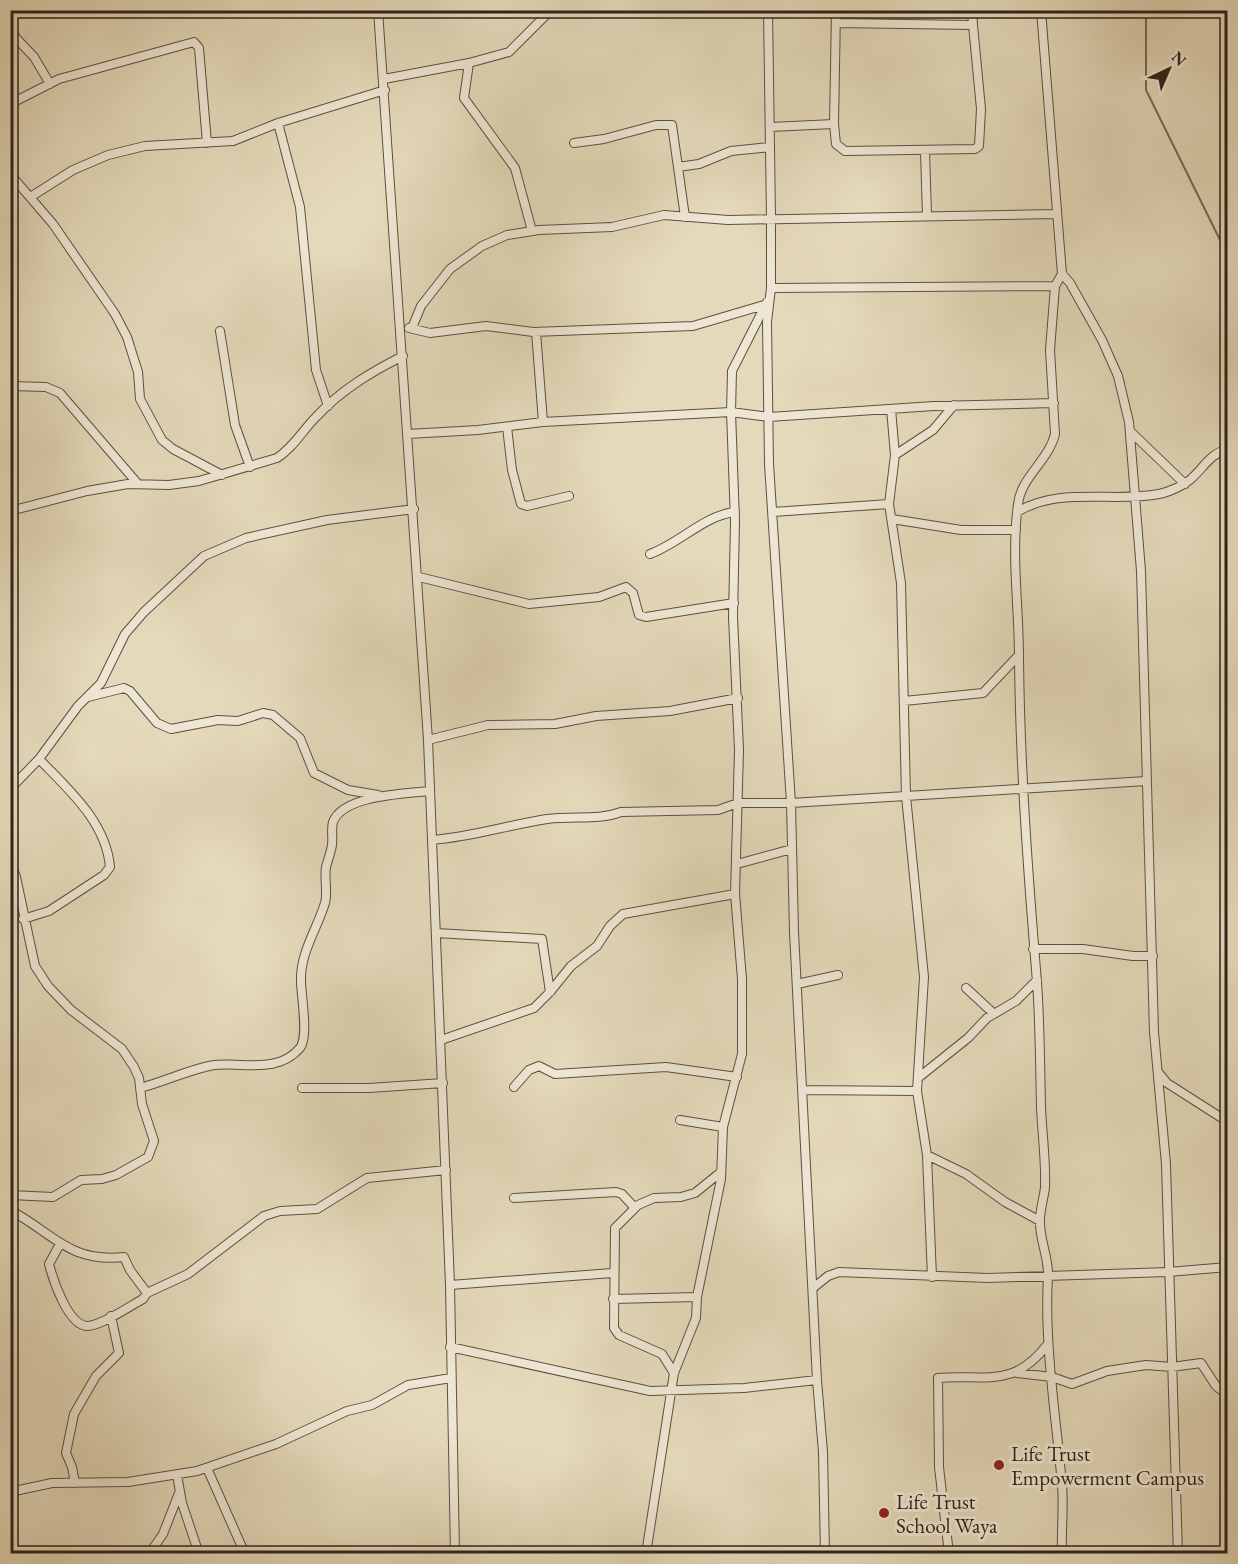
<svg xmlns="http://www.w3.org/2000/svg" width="1238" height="1564" font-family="'EB Garamond',serif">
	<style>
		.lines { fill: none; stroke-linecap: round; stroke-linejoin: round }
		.stream { stroke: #766b5a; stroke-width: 2 }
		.minor-casing { stroke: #5c5042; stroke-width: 10 }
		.minor { stroke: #ede6d2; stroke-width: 8 }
		.poi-dot { fill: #8f2418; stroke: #ede6d2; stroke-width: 2 }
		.labels { text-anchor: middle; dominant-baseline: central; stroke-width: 6; stroke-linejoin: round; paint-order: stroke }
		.poi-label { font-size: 21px; fill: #2e231a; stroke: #ede6d2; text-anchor: start }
	</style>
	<rect width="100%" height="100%" fill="#e4d9ba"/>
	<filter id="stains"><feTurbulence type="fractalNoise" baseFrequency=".00333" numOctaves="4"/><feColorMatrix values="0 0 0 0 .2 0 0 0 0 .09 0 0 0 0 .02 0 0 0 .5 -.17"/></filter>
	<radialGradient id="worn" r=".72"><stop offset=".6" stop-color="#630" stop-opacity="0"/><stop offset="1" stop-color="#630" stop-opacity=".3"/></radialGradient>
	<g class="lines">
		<path class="stream" d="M1146,10v80l76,154 6,26"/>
		<g class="minor-casing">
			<path id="minor" d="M378,10l50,730 22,545 5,269
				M836,10l-2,114 2,20 9,7 130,-2 4,-3 2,-37 -8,-84
				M836,23l137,2 -1,-15
				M10,27l6,11 18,19 16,27
				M469,63l-5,35 51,70 17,63
				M384,79l85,-16 40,-11 42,-42
				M10,104l49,-25 135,-37 5,6 8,95
				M278,123l22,84 16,163 12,36
				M770,127l64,-3
				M574,143l30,-4 52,-14h16l13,92
				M925,151l2,64
				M678,167l21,-3 32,-13 39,-4
				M10,174l43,50 62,90 12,23 11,35 2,27 22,41 11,9 49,26
				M32,196l41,-26 35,-15 37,-9 88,-5 45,-18 107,-33
				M1062,274l8,9 32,57 16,36 11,46 12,149 13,461 12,132 12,390
				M1055,286l-5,64 5,84c-6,26 -34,43 -37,70 -7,52 1,102 1,154 1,108 9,215 18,324 3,41 3,83 4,125 1,26 5,53 4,80 -1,11 -5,22 -5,33 -1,19 9,38 8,56 -4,69 8,139 14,209 2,23 -1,46 0,69
				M771,288l284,-2 7,-12 -21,-264
				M409,328l21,5 56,-7 47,6 160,-6 71,-21
				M412,328l9,-22 29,-37 32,-23 25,-11 32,-5 73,-3 52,-12 64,5 328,-6
				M220,331l15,94 15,42
				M536,332l7,90
				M10,386l36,1 14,6 78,91
				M891,409l4,46
				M507,427l5,43 9,34 6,2 42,-10
				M1130,431l55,53
				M408,434l70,-4 65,-8 188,-10 38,5 165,-11 120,-3
				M10,511l77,-20 41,-7 41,1 30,-4 78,-23c17,-11 25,-27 39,-41 25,-27 55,-45 87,-61
				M773,512l116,-8
				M1017,512c43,-26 96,-9 142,-18 10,-2 26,-9 33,-16 12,-11 19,-25 36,-29
				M892,519l69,11h55
				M650,554c30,-11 55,-39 85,-42
				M419,577l110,27 70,-7 27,-10 7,6 6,22 7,2 88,-14
				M88,697l36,-9 6,3 27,32 14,6 47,-9 20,1 25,-8 10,2 27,23 14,35 34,17 30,5
				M904,701l79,-8 36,-38
				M428,740l60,-15 67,-1 41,-8 74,-5 68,-13
				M10,789l29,-30 39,-53 23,-23 24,-49 19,-22 60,-56 42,-18 81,-18 87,-11
				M432,840c40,-3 76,-15 115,-21 26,-4 50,2 74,-7l97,-2 20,-7h53l115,-7 -5,-213 -12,-79 6,-49 38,-25 21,-25
				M10,861l6,16 19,89 13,20 23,24 51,39 12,18 5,11 3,26 12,37 -6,16 -32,18 -14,4 -21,1 -28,17 -43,-2
				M737,864l55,-15
				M23,919l26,-8 55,-36 6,-8c-4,-45 -41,-77 -71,-108
				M436,933l106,6 8,53
				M1033,949h50l50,7h20
				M797,984l41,-9
				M966,988l27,25
				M441,1040l93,-32 16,-16 21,-26 26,-20 13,-20 13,-12 112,-20
				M1158,1072l9,11 61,39
				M918,1078l50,-40 19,-20 29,-17 21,-21
				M514,1087l15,-17 10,-4 16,8 111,-7 71,10
				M140,1088c23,-6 46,-17 69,-22 30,-6 67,10 91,-18 9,-11 1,-53 1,-67 -1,-28 16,-52 24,-78 3,-11 -1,-25 1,-36 2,-8 5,-15 6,-22 1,-7 -1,-16 1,-23 10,-27 72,-28 96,-31
				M302,1088h67l74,-5
				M803,1090l114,1
				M680,1120l43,7
				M927,1155l39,19 39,28 35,19
				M514,1198l102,-6 6,2 13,14
				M10,1210c43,23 59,53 114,47l6,13 17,23 41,-19 76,-58 16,-5 37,-2 50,-31 79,-8
				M60,1244l-11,20c4,16 19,61 38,62 14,0 43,-20 56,-27l4,-6
				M932,1277l-5,-122 -10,-64 7,-114 -18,-181 240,-15
				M450,1285l163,-12
				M813,1288l15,-12 11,-4 149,6 180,-6 60,-5
				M613,1299l84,-2
				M450,1347l200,44 94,-3 73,-8 -23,-448 -3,-129 -22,-339 -2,-142 4,-34v-70l-3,-208
				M674,1373l-12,-19 -43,-19 -5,-7 1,-100 23,-23 16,-7 27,-1 14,-4 26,-21
				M1017,1373l35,4 20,7 35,-13 39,-6 26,2 29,-4 15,23 12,10
				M817,1380l6,72 2,102
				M207,1468l38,86
				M177,1475l5,28 17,51
				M75,1483l-3,-16 -6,-14 8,-39 22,-38 23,-23 -8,-37
				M10,1492l42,-9 76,-1 69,-11 79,-27 71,-33 25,-6 36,-20 43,-7
				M149,1554l14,-20 16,-41
				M646,1554l28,-181 22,-55 1,-21 24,-118 2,-52 19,-73v-75l-7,-85 4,-144 -6,-133 2,-96 -4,-109 1,-41 35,-69
				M949,1554l-10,-87 -1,-89c48,-4 75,11 109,-33"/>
		</g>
		<use href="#minor" class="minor"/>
	</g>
	<g class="poi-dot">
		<circle cx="999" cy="1465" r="6"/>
		<circle cx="884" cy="1513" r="6"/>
	</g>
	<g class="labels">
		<g class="poi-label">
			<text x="1011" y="1453">Life Trust<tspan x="1011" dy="24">Empowerment Campus</tspan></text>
			<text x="896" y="1501">Life Trust<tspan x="896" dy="24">School Waya</tspan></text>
		</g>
	</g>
	<rect width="1238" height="1564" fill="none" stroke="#e4d9ba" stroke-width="36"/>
	<rect x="12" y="12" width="1214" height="1540" fill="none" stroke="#2e231a" stroke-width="3"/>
	<rect x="18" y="18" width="1202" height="1528" fill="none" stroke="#2e231a" stroke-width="1.5"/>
	<g transform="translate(1169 69) rotate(44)" stroke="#ede6d2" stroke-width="4.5" paint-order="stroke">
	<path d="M0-4.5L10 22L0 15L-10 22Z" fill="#2e231a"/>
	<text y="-9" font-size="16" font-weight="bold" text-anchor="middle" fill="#2e231a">N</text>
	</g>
	<rect width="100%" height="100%" filter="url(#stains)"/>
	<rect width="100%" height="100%" fill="url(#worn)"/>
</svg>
